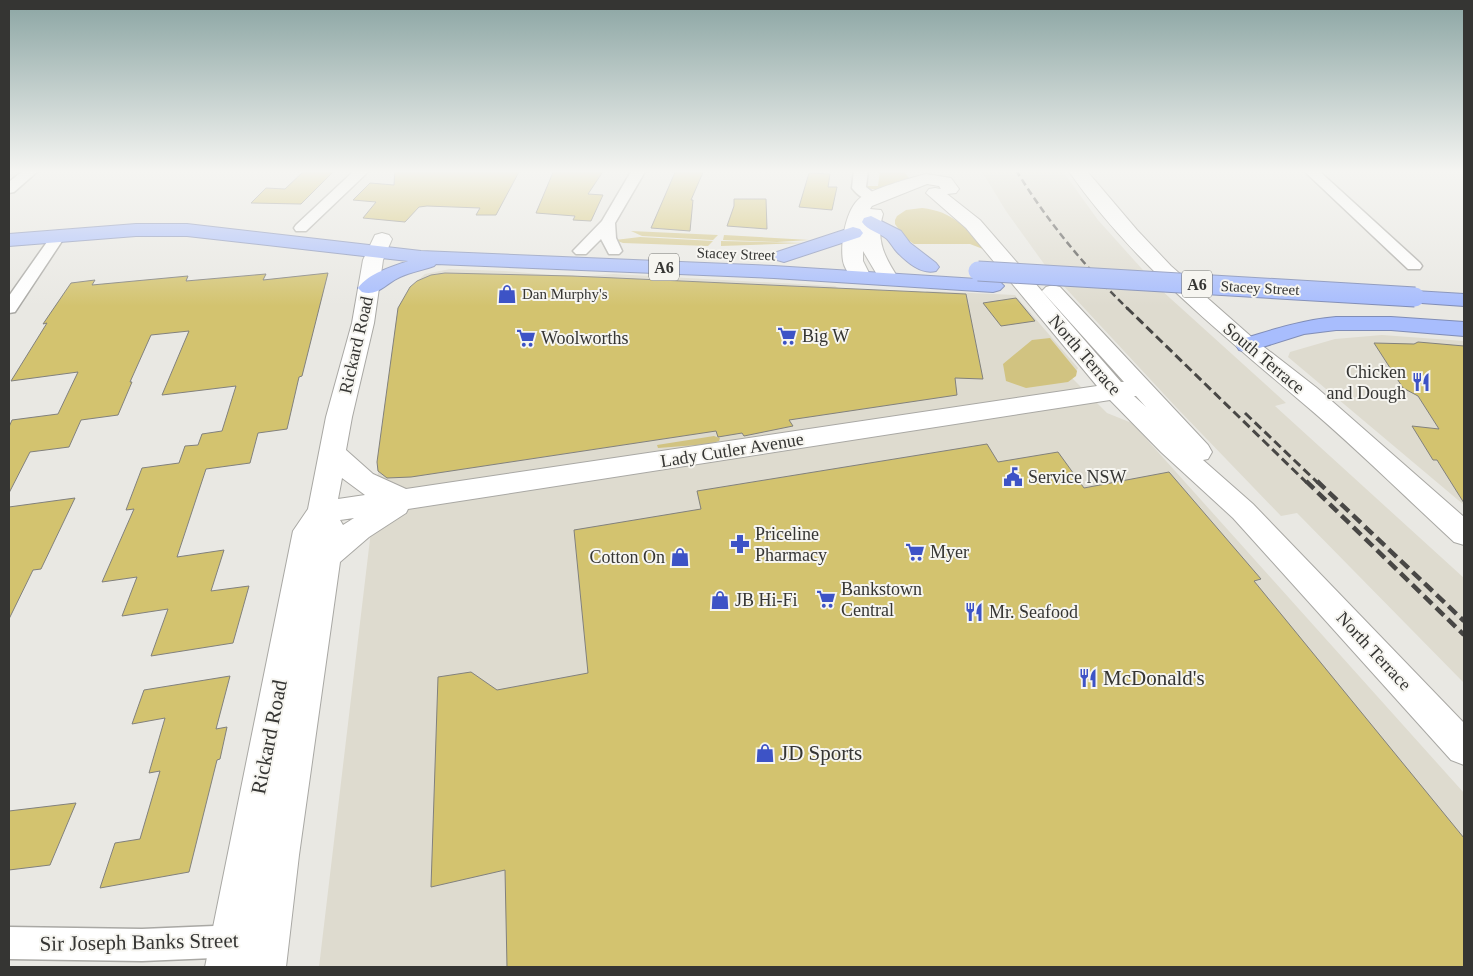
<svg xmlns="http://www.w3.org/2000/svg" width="1473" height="976" font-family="Georgia,serif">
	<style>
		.built { fill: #dedbcf }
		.green { fill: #d1c381 }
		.building { fill: #d3c36f; stroke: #82817d }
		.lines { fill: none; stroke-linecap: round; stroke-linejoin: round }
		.street-casing { stroke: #a9a8a4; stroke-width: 3 }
		.secondary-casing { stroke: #a9a8a4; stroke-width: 2 }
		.highway-casing { stroke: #808db6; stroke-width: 2 }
		.street { fill: #fff; fill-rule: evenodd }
		.secondary { fill: #fff; fill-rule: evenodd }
		.highway { fill: #a8bdfd; fill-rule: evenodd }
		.rail-far2 { stroke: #484745; stroke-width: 2.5; stroke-dasharray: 7 4; stroke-linecap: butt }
		.rail-far1 { stroke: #484745; stroke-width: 3; stroke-dasharray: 9 4.5; stroke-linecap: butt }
		.rail { stroke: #484745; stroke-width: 4.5; stroke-dasharray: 11 5.5; stroke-linecap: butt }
		.highway-bridge-casing { stroke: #808db6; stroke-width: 21; stroke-linecap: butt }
		.highway-bridge { stroke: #a8bdfd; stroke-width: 19 }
		.labels { text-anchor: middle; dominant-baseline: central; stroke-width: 4; stroke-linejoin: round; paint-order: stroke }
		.far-street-label { font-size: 15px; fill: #353533; stroke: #f6f5f0 }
		.far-poi-label { font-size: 15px; fill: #353533; stroke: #f6f5f0; text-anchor: start }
		.shield { fill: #f6f5f0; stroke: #6f6f6c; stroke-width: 1 }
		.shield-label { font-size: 16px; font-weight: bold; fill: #353533 }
		.poi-label { font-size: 18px; fill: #353533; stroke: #f6f5f0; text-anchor: start }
		.street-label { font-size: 18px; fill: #353533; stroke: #f6f5f0 }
		.near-poi-label { font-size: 21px; fill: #353533; stroke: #f6f5f0; text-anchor: start }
		.near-street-label { font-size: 21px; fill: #353533; stroke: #f6f5f0 }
	</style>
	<rect width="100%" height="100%" fill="#e9e8e3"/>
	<path class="built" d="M981,170h81l36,50 62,69 126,114 -11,3 189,172v105l-167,-170 -16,3 -106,-110 -128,-138 -41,-57z
		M450,269l54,2 72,6 38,-3 221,12 14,9 60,6 18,-10 88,4 63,73 -6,10 35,35 25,10 332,370v174h-1145l77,-646 2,-10 7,-15 11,-14 9,-8z
		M1382,335l82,6v164l-176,-148 2,-5 45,-13z"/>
	<path class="green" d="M880,170h23l6,8 -2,3 -28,9 -13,-2 -1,-2h13z
		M922,208c32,4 42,18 61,41l-13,-5h-56l-9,-6 -10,-14v-4l2,-4 9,-6z
		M631,231l87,4 -5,5 -71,-4z
		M724,235l85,5 -32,2 -54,-2z
		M640,237l73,4 -5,5 -85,-3 -8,-3z
		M721,241l83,2 -83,3z
		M1050,338l27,33 -1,5 -8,6 -42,6 -20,-7 -3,-17 29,-24z
		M714,436l6,2 -1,3 -9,3 -52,4 -1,-3z"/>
	<path class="building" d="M305,170h30l-34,34 -50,-1 15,-15 19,1z
		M395,170h125l-24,45h-20l4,-7 -53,-2 -8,1 -14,15 -42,-4 13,-16 -23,-2 17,-17 24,2z
		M554,170h50l-16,24 15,1 -12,26 -18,-1 2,-4 -39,-3z
		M676,170h28l-13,30h2l-3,31 -39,-3z
		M809,173l21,1 -2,13h9l-5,23 -33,-3z
		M734,199h32l1,30 -40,-3 7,-20z
		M328,273l-26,103 -3,1 -12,52 -29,4 -8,30 -44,6 -29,88 47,-7 -13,41 38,-5 -16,57 -82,13 17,-47 -46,7 15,-39 -35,5 32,-73 -8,1 16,-42 37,-5 6,-17 13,-1 4,-11 20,-3 14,-45 -74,9 27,-64 -38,4 -21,47h2l-14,33 -37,5 -12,27 -39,5 -21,41v-66l3,-7 46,-6 20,-42 -67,9 36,-58 -4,1 28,-41 24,-3 -3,5 96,-9 -2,5 80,-7 -3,6z
		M445,273l127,3 394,18 17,85 -28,-1 2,17 -168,25 4,6 -49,10 -2,-3 -24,4 -2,-6 -305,46 -24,1 -9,-7 -1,-9 21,-154 12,-21 7,-6 14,-6z
		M1016,298l19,23 -34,5 -18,-23z
		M1418,342l46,4v157l-27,-43h-4l-21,-34 27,3 -21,-33 -15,-8 -29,-45 40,1z
		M987,444l11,18 60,-10 26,36 85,-16 92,107 -7,2 210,257v129h-957l-2,-97 -74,17 7,-210 33,-5 26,18 91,-17 -14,-143 127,-21 -4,-18z
		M75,498l-34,71 -8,1 -24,49v-112z
		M230,676l-14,53 11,-2 -7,32 -3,1 -28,112 -89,16 15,-45 25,-4 20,-68 -11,2 16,-55 -33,6 12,-34z
		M76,803l-26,62 -41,5v-59z"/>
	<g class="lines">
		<g class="street-casing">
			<path id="street" d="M24,170h15l-25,22 -5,1v-11z
				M355,170h15l-64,61h-10l-2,-3 2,-3z
				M632,170h14l-31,53 1,15 6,13 -3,3h-10l-8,-15 -15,15h-10l-3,-3 29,-30z
				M854,170h14l-2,17 14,11 -2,3c-10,2 -20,-5 -26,-13z
				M1303,170h15l102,93 2,3 -2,3h-12z
				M59,231l5,1 2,3 -51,77 -6,1v-17l45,-64z
				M238,925l11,5 5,11 -5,11 -11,5 -96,4 -133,-2v-32l133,2z"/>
		</g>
		<g class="secondary-casing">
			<path id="secondary" d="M1068,170h18l51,60 34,36 84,74 62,48 147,129v28l-10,-3c-52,-48 -102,-98 -156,-143 -82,-70 -168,-139 -230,-229z
				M926,174l25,4 8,11 -3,4 -9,1 33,26 141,162h3l-82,-91 4,-4 7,-2 7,2 148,158 4,7 -4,7 -5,1 50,44 211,219v42l-13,-5 -218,-242 -72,-66 -51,-52 -702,109 -2,4 -37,24 -29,25 -41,293 -13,112h-81l88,-436 15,-22 18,-92 26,-94 11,-63 12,-25 7,-2 7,2 3,4 -9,21 -9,63 -22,94 -6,33 27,24 33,15 691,-103 -131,-158 -40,-35 3,-4 6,-1 6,1 -2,-3 -12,-2 -55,22 -2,3 11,1 2,4c-8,26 2,44 16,65l-3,4 -7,2 -7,-2 -19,-32v10l8,16 -3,4 -7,2 -7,-2c-4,-5 -10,-14 -11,-20 -3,-18 3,-52 17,-63 12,-9 50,-20 66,-24zM1134,396h2l10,11zM342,478l23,17 -27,4zM354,518l-11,7 -3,-5z"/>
		</g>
		<g class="highway-casing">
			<path id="highway" d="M871,216l30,15 9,12 26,20 3,4 -3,4c-15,4 -29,-9 -39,-19 -4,-4 -6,-9 -10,-13 -8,-7 -19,-8 -25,-17l2,-4z
				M136,224h51l234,27 353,15 219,14 7,2 4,4 -4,4 -7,2 -219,-14 -338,-14 -2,2c-11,4 -23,6 -34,11 -14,6 -22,20 -38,15l-4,-4c11,-15 33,-21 50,-27l-221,-25h-51l-127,10v-12z
				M853,227l7,2 3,4 -3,4 -76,25 -7,-2 -3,-4 3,-4z
				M1415,291l49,3v12l-57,-4 -3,-5 3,-5z
				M1336,317h55l73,5v14l-73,-6h-55l-32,4 -57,18 -8,-2 -3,-5 3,-5c32,-10 63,-20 97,-23z"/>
		</g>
		<use href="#street" class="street"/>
		<use href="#secondary" class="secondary"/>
		<use href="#highway" class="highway"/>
		<path class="rail-far2" d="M1016,170c31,51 69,97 112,139"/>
		<path class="rail-far1" d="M1127,308l180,175
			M1245,413l73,70"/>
		<path class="rail" d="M1306,481l158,154
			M1317,481l147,140"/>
		<g class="highway-bridge-casing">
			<path id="highway-bridge" d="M978,271l437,26"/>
		</g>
		<use href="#highway-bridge" class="highway-bridge"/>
	</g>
	<linearGradient id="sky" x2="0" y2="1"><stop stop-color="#8ba5a3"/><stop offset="0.56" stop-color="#f5f5f2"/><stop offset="1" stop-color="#f5f5f2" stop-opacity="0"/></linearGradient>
	<rect width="1473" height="306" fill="url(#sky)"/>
	<defs>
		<g id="shop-bare" transform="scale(1.5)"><path d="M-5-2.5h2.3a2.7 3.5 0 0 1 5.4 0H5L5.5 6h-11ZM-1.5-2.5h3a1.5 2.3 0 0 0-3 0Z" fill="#3d53c6" stroke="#f6f5f0" stroke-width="2.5" paint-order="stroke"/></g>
		<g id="supermarket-bare" transform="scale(1.5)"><path d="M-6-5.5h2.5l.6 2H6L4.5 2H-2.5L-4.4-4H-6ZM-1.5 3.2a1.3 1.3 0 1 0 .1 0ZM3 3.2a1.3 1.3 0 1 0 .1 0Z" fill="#3d53c6" stroke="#f6f5f0" stroke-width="2.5" paint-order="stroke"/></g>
		<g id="restaurant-bare" transform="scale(1.5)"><path d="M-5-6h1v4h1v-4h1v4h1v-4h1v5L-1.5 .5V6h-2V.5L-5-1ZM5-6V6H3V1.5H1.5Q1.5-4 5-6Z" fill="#3d53c6" stroke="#f6f5f0" stroke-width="2.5" paint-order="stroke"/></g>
		<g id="civic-bare" transform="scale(1.5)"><path d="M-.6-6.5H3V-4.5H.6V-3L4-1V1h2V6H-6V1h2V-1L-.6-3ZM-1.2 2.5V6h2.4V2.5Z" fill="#3d53c6" stroke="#f6f5f0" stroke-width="2.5" paint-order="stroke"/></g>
		<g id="pharmacy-bare" transform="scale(1.5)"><path d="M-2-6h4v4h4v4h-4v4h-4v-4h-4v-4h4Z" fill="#3d53c6" stroke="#f6f5f0" stroke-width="2.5" paint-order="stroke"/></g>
	</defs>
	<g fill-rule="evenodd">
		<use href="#shop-bare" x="507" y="294"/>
		<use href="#supermarket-bare" x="787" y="336"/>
		<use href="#supermarket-bare" x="526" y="338"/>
		<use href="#restaurant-bare" x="1421" y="382"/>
		<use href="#civic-bare" x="1013" y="477"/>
		<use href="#pharmacy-bare" x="740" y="544"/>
		<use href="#supermarket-bare" x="915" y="552"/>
		<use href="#shop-bare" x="680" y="557"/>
		<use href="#supermarket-bare" x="826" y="599"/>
		<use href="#shop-bare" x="720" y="600"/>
		<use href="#restaurant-bare" x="974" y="612"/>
		<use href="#restaurant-bare" x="1088" y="678"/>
		<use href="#shop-bare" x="765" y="753"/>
	</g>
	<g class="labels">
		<g class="far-street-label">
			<text transform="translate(736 254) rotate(2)">Stacey Street</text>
			<text transform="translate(1260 288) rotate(3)">Stacey Street</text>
		</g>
		<g class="far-poi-label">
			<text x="522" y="294">Dan Murphy's</text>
		</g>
		<g class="shield">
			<rect x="649" y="253.5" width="30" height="27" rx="4"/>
			<rect x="1182" y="270.5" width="30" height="27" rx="4"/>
		</g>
		<g class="shield-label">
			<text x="664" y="267">A6</text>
			<text x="1197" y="284">A6</text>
		</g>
		<g class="poi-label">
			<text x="802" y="336">Big W</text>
			<text x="541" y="338">Woolworths</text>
			<text x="1406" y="372" text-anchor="end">Chicken<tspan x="1406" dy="21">and Dough</tspan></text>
			<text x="1028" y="477">Service NSW</text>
			<text x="755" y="534">Priceline<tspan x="755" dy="21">Pharmacy</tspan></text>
			<text x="930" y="552">Myer</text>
			<text x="665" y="557" text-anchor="end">Cotton On</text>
			<text x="841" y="589">Bankstown<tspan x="841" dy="21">Central</tspan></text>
			<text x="735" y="600">JB Hi-Fi</text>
			<text x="989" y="612">Mr. Seafood</text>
		</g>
		<g class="street-label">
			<text transform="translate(356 345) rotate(-77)">Rickard Road</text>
			<text transform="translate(1085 355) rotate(49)">North Terrace</text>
			<text transform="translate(1264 358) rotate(40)">South Terrace</text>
			<text transform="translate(732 450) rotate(-9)">Lady Cutler Avenue</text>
			<text transform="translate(1374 651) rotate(47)">North Terrace</text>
		</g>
		<g class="near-poi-label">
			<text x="1103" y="678">McDonald's</text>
			<text x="780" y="753">JD Sports</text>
		</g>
		<g class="near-street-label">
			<text transform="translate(269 737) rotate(-79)">Rickard Road</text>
			<text transform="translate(139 942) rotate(-1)">Sir Joseph Banks Street</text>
		</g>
	</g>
	<rect width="1473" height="976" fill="none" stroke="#353533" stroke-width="20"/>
</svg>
